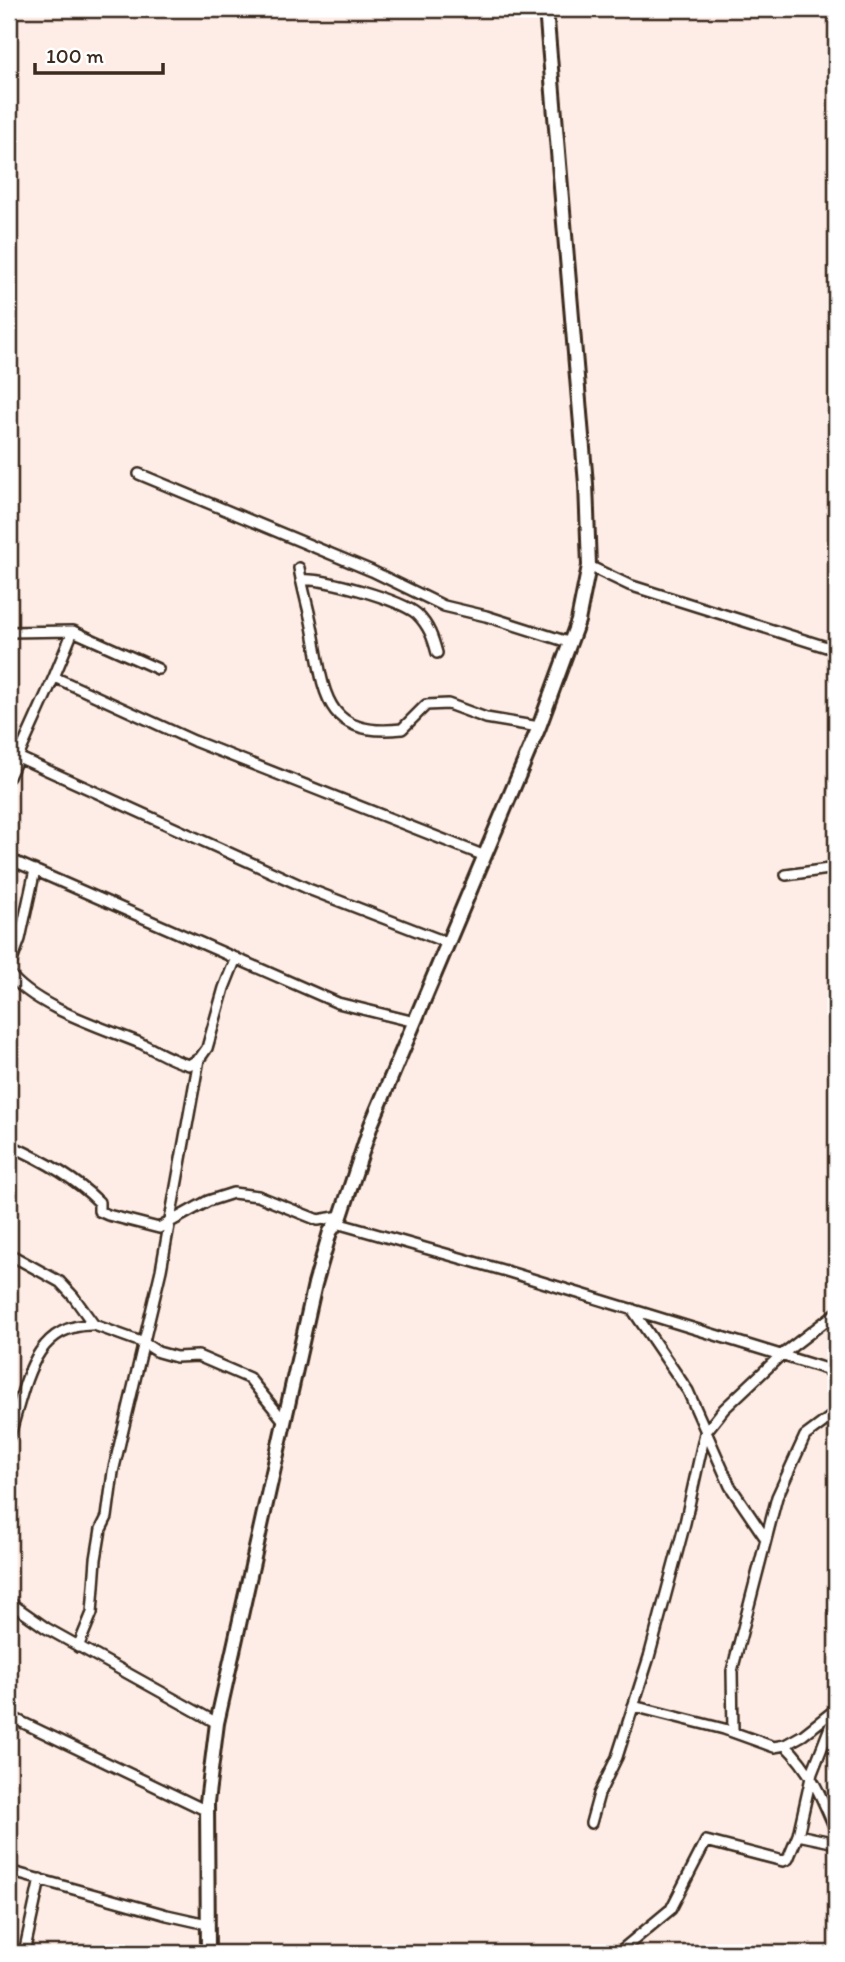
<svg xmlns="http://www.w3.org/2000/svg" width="845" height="1962" font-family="Itim,sans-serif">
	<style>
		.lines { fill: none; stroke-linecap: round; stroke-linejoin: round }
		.minor-casing { stroke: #3b2a1e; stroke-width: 14 }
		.secondary-casing { stroke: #3b2a1e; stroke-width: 18 }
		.minor { stroke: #fff; stroke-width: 9 }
		.secondary { stroke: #fff; stroke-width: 12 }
	</style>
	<rect width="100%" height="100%" fill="#feede6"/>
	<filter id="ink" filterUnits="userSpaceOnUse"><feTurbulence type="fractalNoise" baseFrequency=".0143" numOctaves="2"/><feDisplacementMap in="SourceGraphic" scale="14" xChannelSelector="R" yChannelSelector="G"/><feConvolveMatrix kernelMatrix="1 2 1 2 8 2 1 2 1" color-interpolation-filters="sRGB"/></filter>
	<g filter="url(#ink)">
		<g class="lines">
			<g class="minor-casing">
				<path id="minor" d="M139,474l233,97 72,35 42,10 85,27
					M589,566l40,19 207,65
					M299,568c3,18 8,35 12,53 13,62 7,118 91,108l24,-24 22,-1 38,14 53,9
					M301,580c21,-3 100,20 116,34 12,12 16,24 20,39
					M73,631l-19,46 140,64 291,115
					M9,632l64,-1 85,38
					M18,757l293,133 137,53
					M9,777l45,-100
					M9,859l329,144 77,19
					M786,875l50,-7
					M9,969l11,-30 15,-69
					M9,973c24,33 92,54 131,70 17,8 30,17 49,22l11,-7 7,-10 17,-60 12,-30
					M9,1145c32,14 65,32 90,57v9l9,4 51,13 49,-27 25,-8 25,3 60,24 23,-4 -1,8 166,47 330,101
					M9,1254l51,28 13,14 21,29
					M632,1309l56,82 42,95 36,53
					M827,1370l9,-14
					M9,1437c16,-46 21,-114 85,-112l50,18 14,9 18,5 22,-1 51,22 35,43
					M9,1602l37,26 171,95
					M78,1647l14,-34 4,-54 5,-30 6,-12 6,-45 48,-202 38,-211
					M633,1706l91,23 50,18 11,-2 18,-10 33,-26
					M9,1716l198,95
					M733,1732l-1,-61 45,-174 28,-61 31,-23
					M785,1745c26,25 37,53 51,86
					M591,1823l8,-29 18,-37 32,-100 36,-134 20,-90 19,-24 56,-53 56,-43
					M798,1835l14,-62 24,-61
					M9,1871l158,44 40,9
					M24,1953l16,-74
					M618,1953l53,-44 35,-68 77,20 5,-2 10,-24 38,8"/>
			</g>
			<g class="secondary-casing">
				<path id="secondary" d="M208,1953l-1,-151 10,-79 98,-439 15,-52 11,-16 30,-91 168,-398 39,-106 11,-55 -3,-82 -40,-475"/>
			</g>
			<use href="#minor" class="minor"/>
			<use href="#secondary" class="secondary"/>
		</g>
	</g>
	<rect width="845" height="1962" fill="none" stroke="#fff" stroke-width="35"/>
	<rect x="18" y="18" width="810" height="1927" fill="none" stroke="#3b2a1e" stroke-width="2.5" filter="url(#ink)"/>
	<path d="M35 63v10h128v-10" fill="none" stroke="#3b2a1e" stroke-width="3.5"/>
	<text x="46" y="63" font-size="21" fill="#3b2a1e" stroke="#ffffff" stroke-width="5" paint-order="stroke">100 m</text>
</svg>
